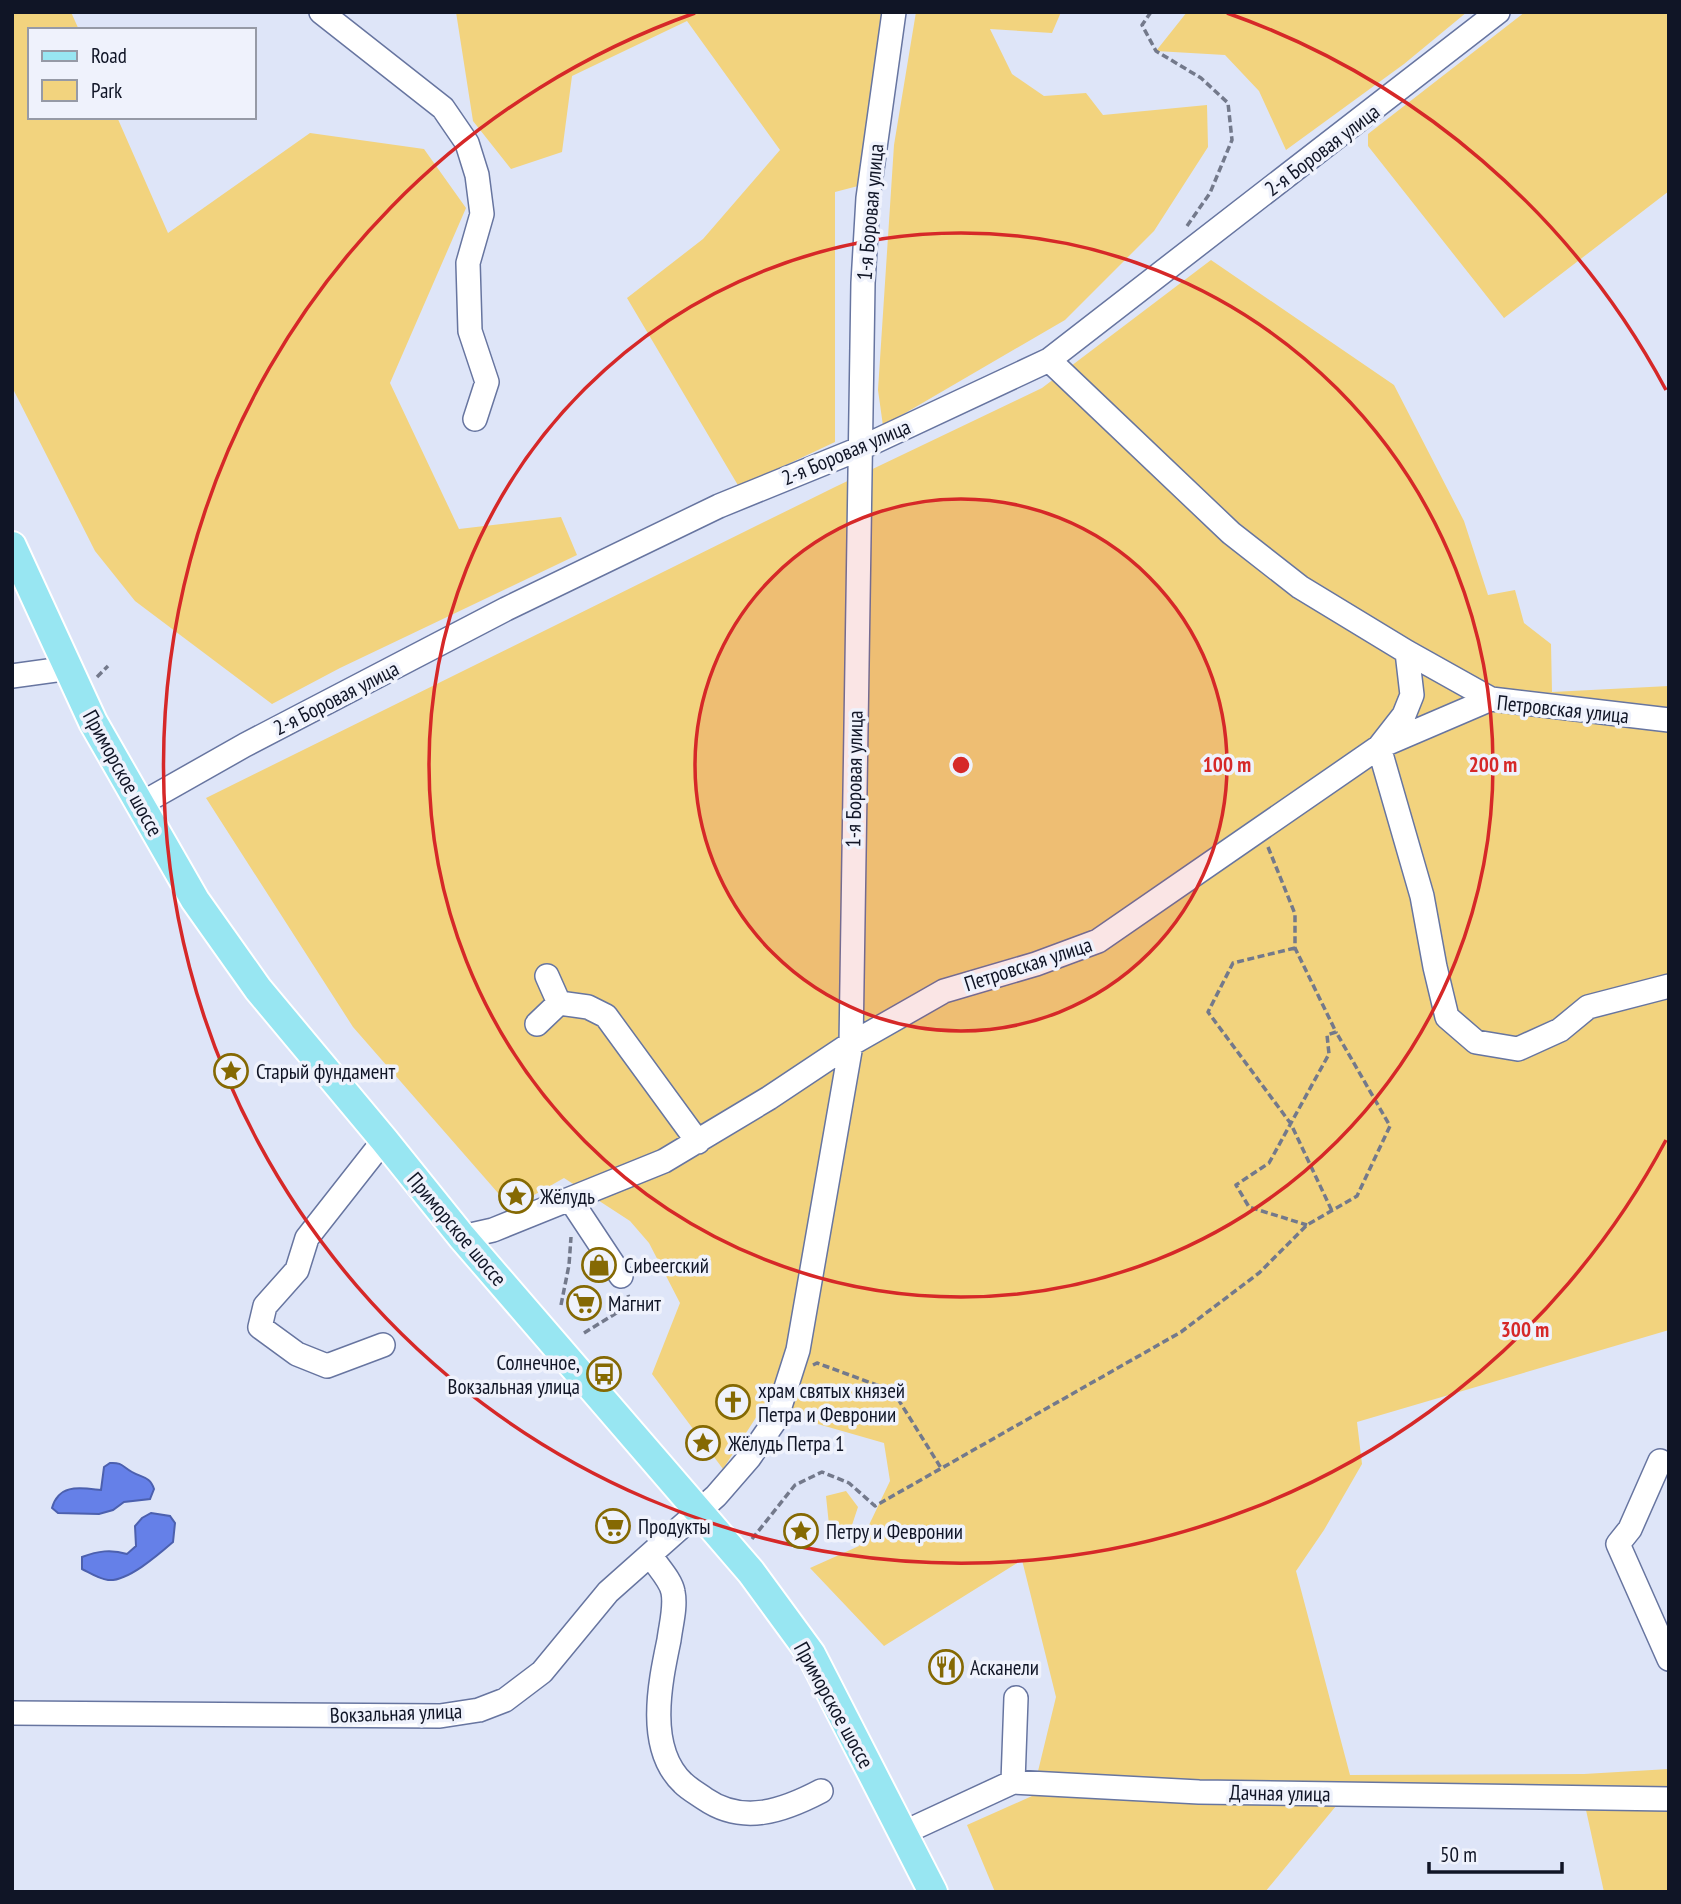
<svg xmlns="http://www.w3.org/2000/svg" width="1681" height="1904" font-family="'PT Sans Narrow',sans-serif">
	<style>
		.green { fill: #f2d37e }
		.water { fill: #6580e8; stroke: #4c60ae; stroke-width: 2 }
		.lines { fill: none; stroke-linecap: round; stroke-linejoin: round }
		.minor-casing { stroke: #6775a0; stroke-width: 26 }
		.major-casing { stroke: #fff; stroke-width: 32 }
		.path { stroke: #73798b; stroke-width: 3.5; stroke-dasharray: 7 3.5; stroke-linecap: butt }
		.minor { stroke: #fff; stroke-width: 23 }
		.major { stroke: #98e6f2; stroke-width: 28 }
		.ring { fill: none; stroke: #d62828; stroke-width: 3.5 }
		.labels { text-anchor: middle; dominant-baseline: central; stroke-width: 7; stroke-linejoin: round; paint-order: stroke }
		.street-label { font-size: 21px; fill: #101526; stroke: #eff2fc }
		.poi-label { font-size: 21px; fill: #101526; stroke: #eff2fc; text-anchor: start }
		.centre { fill: #d62828; stroke: #eff2fc; stroke-width: 3.5 }
		.ring-label { font-size: 21px; text-anchor: middle; font-weight: bold; fill: #d62828; stroke: #eff2fc; stroke-width: 7; stroke-linejoin: round; paint-order: stroke }
	</style>
	<rect width="100%" height="100%" fill="#dee5f8"/>
	<path class="green" d="M12,12h59l8,18h-49v87h87l51,116 142,-100 114,16 42,59 -76,175 69,146 102,-12 16,38 -237,113 -68,36 -137,-103 -40,-50 -83,-164z
		M456,12h428l-26,174 -23,6v250l-96,45 -112,-189 76,-59 77,-89 -93,-129 -115,55 -10,76 -51,17 -38,-48z
		M916,12h145l-9,21 -62,-4 22,45 32,22 42,-3 17,22 104,-10 1,42 -54,84 -89,89 -182,106 -5,-36 16,-245z
		M1187,12h280l-63,52 -118,86 -27,-59 -34,-36 -69,-4z
		M1525,12h144v179l-165,127 -136,-172v-12z
		M1211,260l183,125 70,136 24,74 27,-5 9,33 27,21 1,48 117,-6v644l-312,92 5,42 -38,66 -28,41 54,204 234,-1 85,-5v123h-65l-18,-82 -250,-4 -71,86h-270l-28,-67 65,-29 24,-99 -34,-137 -138,86 -74,-78 49,-22 31,-65 -6,-38 -122,-35 -39,61 -71,-95 28,-71 -31,-60 -19,-22 -66,-43 -53,30 -158,-181 -147,-229 629,-311 207,-99z
		M846,1491l12,16 -6,18h-23l-3,-29z"/>
	<path class="water" d="M110,1463c12,-1 13,4 22,9 10,6 18,4 22,17l-4,10 -26,3 -11,8 -14,4 -41,-1 -6,-5c7,-25 29,-20 49,-18l3,-23z
		M151,1513l19,3 5,7 -2,19c-15,13 -46,40 -65,38 -9,-1 -18,-7 -26,-11v-12c16,-6 29,-8 45,-3l9,-8 -1,-20 7,-8z"/>
	<g class="lines">
		<g class="minor-casing">
			<path id="minor" d="M321,12l122,96 24,35 10,32 5,39 -14,49 2,68 17,51 -12,37
				M1049,360l182,173 69,54 107,65 84,47
				M1407,652l5,43 -8,20 -25,32 43,149 13,71 12,50 29,25 42,7 42,-19 28,-23 81,-21
				M12,676l58,-8
				M139,805l106,-60 261,-136 213,-103 140,-57 190,-89 449,-348
				M547,976l12,27
				M537,1024l22,-21 29,4 18,9 92,126
				M570,1199l51,77
				M462,1237l31,-7 171,-69 105,-63 75,-50 100,-57 92,-27 62,-23 281,-194 112,-48 178,21
				M383,1345l-56,21 -30,-12 -37,-27 5,-21 32,-36 10,-32 77,-98
				M1660,1461l-30,68 -12,15 51,115
				M651,1556c6,10 20,24 22,36 3,15 -2,32 -4,48 -9,43 -23,108 14,143 6,6 15,11 22,16 38,26 78,12 116,-8
				M12,1713l428,3 39,-6 26,-10 37,-28 66,-80 108,-96 33,-38 27,-39 22,-69 53,-305 12,-762 5,-85 26,-186
				M1013,1782l3,-84
				M903,1833l110,-51 186,10 470,7"/>
		</g>
		<g class="major-casing">
			<path id="major" d="M12,546l81,176 102,178 63,89 126,151 78,97 289,335 60,82 122,238"/>
		</g>
		<path class="path" d="M1151,12l-9,13 14,26 45,27 27,25 4,37 -22,53 -23,33
			M97,677l11,-11
			M1268,847l27,67v34l41,84 -9,3 2,19 -60,109 -33,22 13,22 58,18
			M1295,948l-62,15 -25,49 83,112 41,87
			M561,1305l8,-40 2,-28
			M584,1333l47,-29 -3,-9
			M813,1365l4,-2 76,28 48,77
			M752,1539l43,-54 27,-13 27,11 26,23 306,-174 78,-59 48,-48 50,-29 33,-70 -54,-94"/>
		<use href="#minor" class="minor"/>
		<use href="#major" class="major"/>
	</g>
	<circle cx="961" cy="765" r="266" fill="#d62828" fill-opacity=".12"/>
	<g class="ring">
		<circle cx="961" cy="765" r="266"/>
		<circle cx="961" cy="765" r="532"/>
		<path d="M1666 1140A798 798 0 1 1 695 13M1227 13A798 798 0 0 1 1666 390"/>
	</g>
	<defs>
		<g id="sight-ring" transform="scale(1.75)"><circle r="9.5" fill="#eff2fc" stroke="#856903" stroke-width="1.5"/><path d="M0-6L1.8-2.2L6-1.7L2.9 1.2L3.7 5.4L0 3.3L-3.7 5.4L-2.9 1.2L-6-1.7L-1.8-2.2Z" fill="#856903"/></g>
		<g id="shop-ring" transform="scale(1.75)"><circle r="9.5" fill="#eff2fc" stroke="#856903" stroke-width="1.5"/><path d="M-5-2.5h2.3a2.7 3.5 0 0 1 5.4 0H5L5.5 6h-11ZM-1.5-2.5h3a1.5 2.3 0 0 0-3 0Z" fill="#856903"/></g>
		<g id="supermarket-ring" transform="scale(1.75)"><circle r="9.5" fill="#eff2fc" stroke="#856903" stroke-width="1.5"/><path d="M-6-5.5h2.5l.6 2H6L4.5 2H-2.5L-4.4-4H-6ZM-1.5 3.2a1.3 1.3 0 1 0 .1 0ZM3 3.2a1.3 1.3 0 1 0 .1 0Z" fill="#856903"/></g>
		<g id="bus-ring" transform="scale(1.75)"><circle r="9.5" fill="#eff2fc" stroke="#856903" stroke-width="1.5"/><path d="M-5-6H5V4H4V6H2V4H-2V6H-4V4H-5ZM-3.5-4V0h7V-4ZM-3.5 1.2v1.5H-2V1.2ZM2 1.2v1.5H3.5V1.2Z" fill="#856903"/></g>
		<g id="church-ring" transform="scale(1.75)"><circle r="9.5" fill="#eff2fc" stroke="#856903" stroke-width="1.5"/><path d="M-1.2-6h2.4v3.5h3.3v2.4h-3.3V6h-2.4V-.1h-3.3v-2.4h3.3Z" fill="#856903"/></g>
		<g id="restaurant-ring" transform="scale(1.75)"><circle r="9.5" fill="#eff2fc" stroke="#856903" stroke-width="1.5"/><path d="M-5-6h1v4h1v-4h1v4h1v-4h1v5L-1.5 .5V6h-2V.5L-5-1ZM5-6V6H3V1.5H1.5Q1.5-4 5-6Z" fill="#856903"/></g>
	</defs>
	<g fill-rule="evenodd">
		<use href="#sight-ring" x="231" y="1071"/>
		<use href="#sight-ring" x="516" y="1196"/>
		<use href="#shop-ring" x="599" y="1265"/>
		<use href="#supermarket-ring" x="584" y="1303"/>
		<use href="#bus-ring" x="604" y="1374"/>
		<use href="#church-ring" x="733" y="1402"/>
		<use href="#sight-ring" x="703" y="1443"/>
		<use href="#supermarket-ring" x="613" y="1526"/>
		<use href="#sight-ring" x="801" y="1531"/>
		<use href="#restaurant-ring" x="946" y="1667"/>
	</g>
	<g class="labels">
		<g class="street-label">
			<text transform="translate(1322 150) rotate(-37)">2-я Боровая улица</text>
			<text transform="translate(870 212) rotate(-85)">1-я Боровая улица</text>
			<text transform="translate(846 452) rotate(-23)">2-я Боровая улица</text>
			<text transform="translate(336 698) rotate(-27)">2-я Боровая улица</text>
			<text transform="translate(1563 709) rotate(6)">Петровская улица</text>
			<text transform="translate(123 773) rotate(61)">Приморское шоссе</text>
			<text transform="translate(854 779) rotate(-89)">1-я Боровая улица</text>
			<text transform="translate(1028 964) rotate(-18)">Петровская улица</text>
			<text transform="translate(457 1229) rotate(50)">Приморское шоссе</text>
			<text transform="translate(834 1705) rotate(61)">Приморское шоссе</text>
			<text transform="translate(396 1713) rotate(-2)">Вокзальная улица</text>
			<text transform="translate(1280 1793) rotate(1)">Дачная улица</text>
		</g>
		<g class="poi-label">
			<text x="256" y="1071">Старый фундамент</text>
			<text x="540" y="1196">Жёлудь</text>
			<text x="624" y="1265">Сиbeerский</text>
			<text x="608" y="1303">Магнит</text>
			<text x="580" y="1362" text-anchor="end">Солнечное,<tspan x="580" dy="24">Вокзальная улица</tspan></text>
			<text x="758" y="1390">храм святых князей<tspan x="758" dy="24">Петра и Февронии</tspan></text>
			<text x="728" y="1443">Жёлудь Петра 1</text>
			<text x="638" y="1526">Продукты</text>
			<text x="826" y="1531">Петру и Февронии</text>
			<text x="970" y="1667">Асканели</text>
		</g>
	</g>
	<circle cx="961" cy="765" r="10" class="centre"/>
	<g class="ring-label">
		<text x="1227" y="772">100 m</text>
		<text x="1493" y="772">200 m</text>
		<text x="1525" y="1337">300 m</text>
	</g>
	<rect width="1681" height="1904" fill="none" stroke="#101526" stroke-width="28"/>
	<rect x="28" y="28" width="228" height="91" fill="#eff2fc" stroke="#969aa6" stroke-width="2"/>
	<rect x="42" y="51" width="35" height="10" fill="#98e6f2" stroke="#969aa6" stroke-width="2"/>
	<text x="91" y="63" font-size="21" fill="#101526">Road</text>
	<rect x="42" y="80" width="35" height="21" fill="#f2d37e" stroke="#969aa6" stroke-width="2"/>
	<text x="91" y="98" font-size="21" fill="#101526">Park</text>
	<path d="M1429 1862v10h133v-10" fill="none" stroke="#101526" stroke-width="3.5"/>
	<text x="1440" y="1862" font-size="21" fill="#101526" stroke="#eff2fc" stroke-width="5" paint-order="stroke">50 m</text>
</svg>
